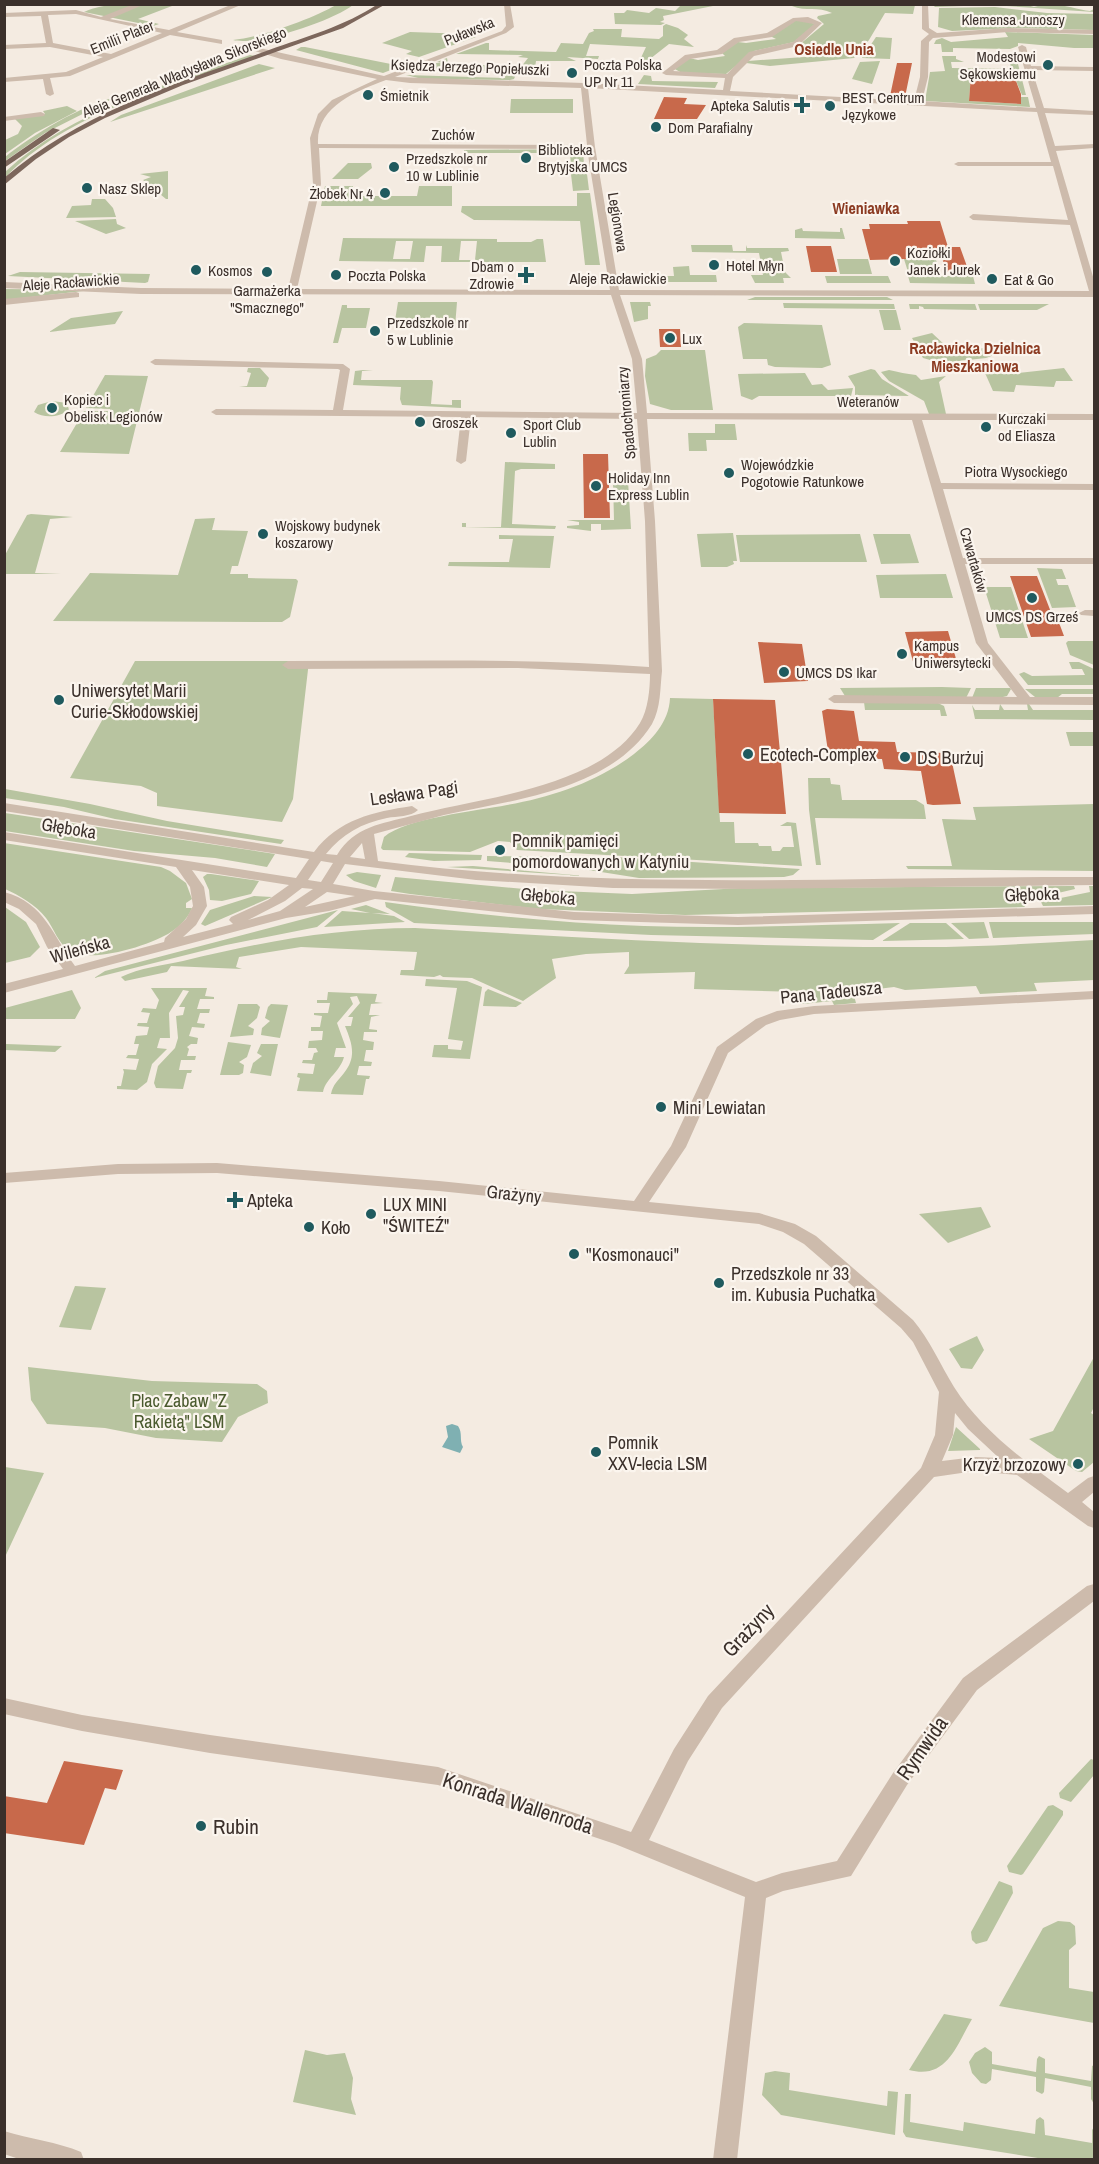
<svg xmlns="http://www.w3.org/2000/svg" width="1099" height="2164" font-family="'Archivo Narrow',sans-serif">
	<style>
		.green { fill: #b8c4a0; fill-rule: evenodd }
		.water { fill: #7fb0b2 }
		.building { fill: #c8694b }
		.lines { fill: none; stroke-linecap: round; stroke-linejoin: round }
		.minor { fill: #cdbbac; fill-rule: evenodd }
		.major { fill: #7d675c; fill-rule: evenodd }
		.poi-dot { fill: #1f5a5e; stroke: #fbf5ee; stroke-width: 2 }
		.labels { text-anchor: middle; dominant-baseline: central; stroke-width: 4.5; stroke-linejoin: round; paint-order: stroke }
		.far-street-label { font-size: 15px; fill: #3b302b; stroke: #fbf5ee }
		.far-poi-label { font-size: 15px; fill: #3b302b; stroke: #fbf5ee; text-anchor: start }
		.far-neighbourhood-label { font-size: 16px; font-weight: bold; fill: #8c3b22; stroke: #fbf5ee }
		.poi-label { font-size: 18px; fill: #3b302b; stroke: #fbf5ee; text-anchor: start }
		.street-label { font-size: 18px; fill: #3b302b; stroke: #fbf5ee }
		.park-label { font-size: 18px; fill: #4a5a2e; stroke: #fbf5ee }
		.near-street-label { font-size: 21px; fill: #3b302b; stroke: #fbf5ee }
		.near-poi-label { font-size: 21px; fill: #3b302b; stroke: #fbf5ee; text-anchor: start }
	</style>
	<rect width="100%" height="100%" fill="#f4ebe1"/>
	<path class="green" d="M149,4l23,2 -34,13 21,5 -6,2 -69,-14c22,-10 41,-7 65,-8z
		M800,4l115,1 -2,9 -28,-1 -16,27 -15,18 -84,8 -24,-3 2,-2 70,-5 -3,-6h-22l31,-26 -7,-6 1,-2 14,-3c-14,-7 -26,-1 -40,-7z
		M932,4h92l10,3c19,-7 41,2 56,4l4,-2v3l-102,-7 -57,2z
		M336,5h17c-21,16 -94,41 -120,35 26,-2 79,-21 103,-35z
		M681,5h37l-55,11 1,4 -4,2 5,1 -4,2 -46,-1 -1,-11h10l3,-3 22,3 7,-5 19,3z
		M995,7l52,6 47,1v16l-79,-2 -63,3 -14,-4 1,-19z
		M799,20l17,4 -22,18 -40,9 -28,23 -44,-1 -9,-5 16,-10 9,2 27,-4 -4,-4 17,-10 8,1 30,-4 -6,-3 23,-15z
		M666,24l12,4 10,7 -4,4 10,8 -25,-3 -28,22 -3,-2 8,-17 -56,-3 -4,12h13l-1,3 -31,-2 9,4h-40l-1,7 -27,-1 -1,3 10,2 -3,7 -4,1 -88,-1 -16,-4 99,3 1,-7 -88,-1 12,-5 6,1 -1,-3h7l-5,-1 10,-4 1,5 73,4 7,-9 -10,-1 5,-2 -67,-1 30,-11h3v7l67,2 5,-9 22,1 6,-11 5,-2 -1,-2h29l-1,8 38,2 4,-3v-10z
		M410,32l59,2 7,3 -57,20 -13,-3 6,-3 -30,-8z
		M1005,32l89,3v13h-20l-56,-5v3l-8,3 -57,-1v4h-11l-1,-8h-7l2,-4 6,-2 9,4 57,-5z
		M876,37l16,1 -2,21 -28,-1z
		M301,47h4l96,19 -18,7 -87,-23z
		M250,55l5,1c-81,30 -190,57 -250,122v-6c67,-62 161,-87 245,-117z
		M942,56h14v3l8,3h-13l1,6 59,1 -1,-6 8,1 8,31h-4l-8,-19h-43l-2,25 52,3v-7h7l2,10 -105,-6 5,-29 15,-1z
		M880,61l-8,23 -20,-5 8,-17z
		M259,64l16,4 -165,54 11,-7z
		M644,75l7,1 1,5 66,1 -3,6 -77,-4z
		M116,97l-71,36 -40,28v-4c27,-22 77,-52 111,-60z
		M511,99h62v14h-63z
		M67,106l10,5 -42,22 -30,21v-14l13,-6 4,-8 -7,-7 30,-5 -2,-3z
		M583,149l1,16h-13l-1,-12h-106v-3z
		M348,163h23l1,5 -14,11h-26z
		M570,166h16l3,24 -16,1z
		M168,171v28h-2l-23,-19 8,-3 -11,-3z
		M325,186h28l-1,10h65l2,-10h33v20h-131z
		M577,193h13l10,72h-15l-5,-44 -106,-1 -13,-8 1,-6h115z
		M92,199h13l8,9 3,9 -50,1 6,-12 19,-1z
		M116,219l1,5 9,4 -20,6 -31,-13z
		M802,228l1,3 37,1v-4h2l3,11 -50,-1v-8z
		M343,238l154,1v3h34l6,-3h6l3,23h-105l1,-16h-16l-2,16 -85,-1zM396,241h17l-3,18h-17zM477,241l-2,19h-16l2,-19z
		M691,245h41l1,6h13v-6l1,3h41l1,3 -8,1 4,20 6,6h-8l1,5h-29l-4,-8h12l-4,-22 -67,-1z
		M837,259h31l4,15h-32z
		M904,259l32,1 5,15h-32z
		M689,266l1,9h26l1,7h-52l-1,-6h10l-1,-9z
		M20,272l130,2 -2,8 -3,1 -137,-7z
		M825,276h63l3,7h-64z
		M908,276h65l2,8 -65,-1z
		M4,289l88,1 -87,10z
		M755,297h132l6,3h-146z
		M398,302h59l-2,25h-61z
		M630,302h20l1,4h-3v13l-14,3z
		M783,303l111,1 1,5 -111,-1z
		M909,304h66l2,6 -53,-1 -1,-2 -4,-1v3h-9z
		M978,304h71l-12,6h-57z
		M342,305h5v3h23l-4,20h-24l-4,15h-5z
		M879,310h17l5,20h-17z
		M123,311l-8,13 -66,8 22,-14z
		M744,323l78,2 9,40 -9,3 -47,-1 -7,-2 -1,-6h-24l-5,-32z
		M932,333l15,14 10,-1 6,5 27,-4 4,8 -8,3 -45,5 -18,-5 -11,-20z
		M661,350h44l8,60h-42l-21,-6 -5,-28 1,-17 10,-4z
		M248,368h12l9,10 -3,9h-27l8,-1 4,-13 -4,-1z
		M1064,368l9,13h-17l-2,6 -38,-2 -2,7 -21,-1 -8,-18 25,1z
		M871,369l4,1 7,9 27,17 -54,-1v-8l-7,-11z
		M363,370h10l-11,1 -1,9h71l1,2 -2,22 21,1v-5h9v8l-59,-3 -2,-6 1,-12 -48,-2 2,-14z
		M889,370c10,2 17,4 27,5l5,5 25,-4 -7,6 7,32h-17l-5,-13 -35,-20 -8,-9z
		M805,373l7,12 10,-1 6,6 25,-2 -2,8h-92l-7,4 -11,-4 -3,-22z
		M105,375l43,1 -19,78 -69,-2 24,-41h26v-2l-24,-1z
		M52,401l15,2 2,7c-10,7 -24,9 -35,2l4,-7z
		M715,424h20l2,16h-31l1,11h-18l-1,-18h27z
		M505,462l50,2v5h-34l-6,2 -3,53 44,2 -1,3 -93,-2v-4h4v4h35z
		M613,481h15l3,48 -30,1v-6h-10v7l-24,-3v-2l12,-1v-3l-12,-2h47z
		M31,514l42,3 -23,2 -15,54 26,1h-56v-19l22,-40z
		M215,518l-3,12 36,1 -10,35h-6l-2,8h18v4l48,1 2,2 -8,36 -8,5 -229,-1 37,-48 88,2 17,-56z
		M733,533l4,28h-4l1,3 -7,3h-26l-4,-33z
		M860,534l7,28h-127l-4,-27z
		M873,534h37l9,29 -38,1z
		M499,535l55,1 -4,32 -102,-2 1,-4h60l4,-23h-14z
		M1037,568l25,1 4,10h-10l2,6h10l8,22 -24,1z
		M946,574l7,24h-73l-4,-23z
		M984,587h27l17,51h-28z
		M1068,641h26v24l-24,-10 -4,-12z
		M135,661h174l-16,138 -11,23 -125,-16v-13l-16,-7 -71,-8z
		M1069,662h10l15,7v16h-66l-9,-11 5,-2 8,4 53,-1 -3,-6h-10z
		M942,687l29,1 -5,10 -121,-2 -5,-8z
		M976,688h34l1,1 -4,7 -8,2h-27z
		M1025,689h69v5h-32l-5,4 -22,-1z
		M670,698l43,1 7,123h14l1,21h23l1,3h12l1,5h8l3,-4h11l-3,-21h-11l7,-4 9,1 6,43 -285,-16 -7,-8 -12,-1 -28,11 -87,-2 -2,-2 3,-11c22,-19 93,-26 123,-32 45,-8 90,-23 127,-51 18,-14 35,-32 36,-56z
		M864,702l74,1 6,3 3,10h-6l-1,-6h-75z
		M1000,704l4,6h24l-1,-6h2l4,6h61v10l-119,-1 -3,-14 3,5h24z
		M1066,732h28v14h-24z
		M808,778h22l1,6 9,1 2,15h74l8,5 2,14 -111,-1 6,47h-5l-7,-55z
		M5,789l85,15 77,17 117,19 -3,4 -166,-25 -51,-12 -59,-9z
		M1094,804v67l-186,-2 -2,-3h46l-10,-47 34,1 -3,-13z
		M5,813l270,41 -8,13 -52,-9 -81,-7 -129,-20z
		M4,843l157,24 9,4 16,12 6,16 -6,4v5h6c-4,10 -12,18 -21,24 -19,13 -80,32 -101,19 -12,-7 -16,-23 -24,-33 -10,-13 -27,-23 -41,-29z
		M409,853l73,2 -1,5 -47,1 -29,-4z
		M487,856l129,1 184,12 -7,6 -9,2 -145,1 -63,-10 -89,-7z
		M473,866l112,10 -138,-9z
		M357,872l24,3 -5,13 -22,-7 -8,-6z
		M207,874h4l48,7 -8,13 -29,7 -12,-1 -1,-10 -6,-13z
		M395,877l140,13 97,4 110,-6 332,-2 1,3 -51,12 1,6 -340,8 -146,-6 -129,-15 -19,-3z
		M1089,886h5v19l-51,1 -2,-4 49,-10z
		M254,896l18,1 -67,29 -4,-2 9,-14z
		M385,902c86,12 172,21 259,24 85,3 171,-1 256,-3l-27,17 -222,-5 -237,-12 -28,-16z
		M366,905l24,9 -18,-1 22,3 11,6 -81,5 18,-16 28,2 -19,-4z
		M5,907l21,15 14,25 -10,10 -25,6z
		M338,910l-21,17 -91,18 -132,33 11,-7z
		M984,922l5,16 -20,1 -18,-16z
		M989,922h105v12l-101,4z
		M910,923h36l18,16 -82,2z
		M415,928c169,10 338,20 507,19 58,0 115,-4 172,-7v40l-60,3 3,8 -57,3 -4,-8 -71,4 -11,-3 -41,5 3,11 -22,2 -2,-4 -29,3 -3,-2 -1,-10 -105,-3 1,-17 -71,2 5,-8v-14l-43,2 -34,5 4,19 -33,23 -51,-23 -29,-1 -3,-2 -6,2 -34,-2 1,-5h13l3,-18 -116,-5 -62,10 -3,10 6,2 -71,-3 -4,6 -42,9 -4,-4c18,-9 43,-12 62,-16 77,-19 153,-33 232,-33z
		M426,979l41,2 15,6 -12,72 -38,-2 2,-12h14v4l13,1 2,-9 -15,-2 9,-51 -32,-2z
		M151,988h56l-2,8 9,1v2h-14l-3,10h13l-1,4h-9l-3,10 8,1 -1,4 -12,-1 -3,9 9,2 -1,6h-6l-4,3 2,2 -2,7h9l-1,4h-14l-2,10h13l-1,3h-4l-4,16 -27,-1 -2,-5 4,-17 17,-18 3,-10 -2,-22 7,-1 2,-8h-6l10,-16 -6,-1 -14,23 1,25h-10l-3,10 10,1 -15,15 -5,18 -10,8 -20,-1v-3h4l3,-14 -1,-3 13,1 3,-11 -13,-1 2,-3h8l3,-11h-5l2,-8 11,-1 2,-8 -12,-1 1,-3h9l3,-10 -9,-1 2,-4 13,1 3,-9z
		M488,989l34,14 -6,4 -33,-1 2,-14z
		M72,990l9,18 -6,11h-70v-11z
		M328,992l49,2 -2,8 8,1 -12,1 -2,11h11l-9,2 -2,12 8,1v2h-13l-1,8 11,2 -1,8h-7l-2,11 8,1 -1,4h-12l-2,9 13,1 -1,3h-3l-3,16 -32,-1c2,-10 7,-13 13,-21 13,-16 8,-30 1,-47h6l2,-9h-5l12,-14 -3,-7 -7,1 3,7 -16,19 9,25h-10l-2,9h10c-4,15 -18,21 -21,35l-26,-1 3,-13 -3,-1 1,-4 15,1 2,-10 -13,-1 1,-3h9l2,-7 4,-1 -2,-4h-8l1,-7 13,-1 1,-9h-12v-4h9l2,-11 -8,-1v-2h14l2,-10h-13v-3h10z
		M238,1004h19l3,3 -3,11 -9,8 6,3 -1,6 -23,2z
		M271,1004l17,1 -8,33 -19,-3 1,-7 8,-7 -5,-3 3,-11z
		M228,1042l23,3 -4,12 -8,5 5,3 -1,8 -4,2h-19z
		M6,1044l56,2 -7,6 -50,-2z
		M261,1044h17l-7,32 -21,-3 3,-10 9,-7 -5,-3z
		M981,1207l10,20 -43,16 -29,-29z
		M75,1286l31,2 -15,42 -32,-3z
		M977,1336l7,14 -12,19 -11,-1 -12,-19z
		M1094,1357v50l-3,6 3,2v47l-12,10 -6,-1 -47,-32 24,-8z
		M28,1367l124,14 105,3 10,7 1,12 -30,14 -16,25 -66,-4 -51,-10 -58,-4 -16,-24z
		M956,1427l24,22v1l-32,1z
		M5,1467l39,6 -39,84 -1,-90z
		M1091,1759l3,1v15l-23,27 -11,-4 -1,-5z
		M1053,1805l10,6v4l-40,59 -2,1 -12,-3 -2,-6 41,-60z
		M999,1881l13,5 1,7 -26,48 -11,3 -4,-4 -1,-8z
		M1058,1921l12,1 5,4 1,18 -7,6v38l25,4v31l-95,-17 44,-78z
		M944,2014l28,5c-16,27 -25,61 -63,51z
		M985,2047l7,5v12l44,8 1,-13 2,-3 6,3v14l46,8 1,-15 2,-1v39l-3,-5v-12l-46,-9 -1,14 -2,2 -6,-3v-14l-44,-8 -1,11 -5,4 -5,-1 -9,-10 -3,-11 6,-9z
		M305,2050l22,5 18,-2 8,25 -2,21 5,16 -63,-13z
		M775,2071l15,2 -1,17 98,16 1,-15 10,1 -3,43 -114,-20 -19,-20 3,-22z
		M905,2094h6l-1,28 53,9 1,-9 71,12 1,-14 4,-3 4,3 1,15 47,8v-13l2,-3v32h-50l-138,-22 -3,-5z"/>
	<path class="water" d="M452,1424l6,2c5,7 1,14 5,21l-3,6 -18,-6 6,-10 -2,-11z"/>
	<path class="building" d="M897,63h15l-7,34 -15,-1z
		M971,75l43,1 7,18v10l-52,-3z
		M664,97l23,1 -3,6 22,1 -9,14h-43z
		M907,221h33l8,26h12l9,25h-22l-5,-14 -72,2 -8,-31h8l-1,-5h39z
		M806,246h25l6,26h-26z
		M659,329h21l1,18h-21z
		M583,454h25l2,64h-26z
		M1010,576h27l17,44h4l6,16 -33,1z
		M948,631l11,38h-44l-10,-37z
		M758,642l44,2 6,37 -44,2z
		M713,699l62,1 11,114 -67,-1z
		M827,709l27,2 5,30 36,1 2,10 53,1 11,51 -28,1 -6,-1 -6,-33 -37,-2 -2,-10 -53,-1 -7,-47z
		M64,1761l59,9 -7,20 -11,-2 -21,57 -80,-12v-37l43,7z"/>
	<g class="lines">
		<path class="minor" d="M134,4h11l-35,15 59,11 64,-26h10l-66,28 45,8v4l-52,-9 -100,41 -20,2 4,16 -4,2 -4,-2 -3,-15 -39,3v-4l62,-6 37,-15 -53,-10 -46,2v-4l42,-2 -5,-27 -37,1v-4l72,-3 25,7zM76,14l86,19 -51,21 -58,-11 -5,-28z
			M504,4h6l4,23 -8,6 -111,44 189,6 139,7 2,-12 -59,-3 -4,-2 23,-18 32,-5 17,-12 33,-5 26,-15 15,-1 14,6 -24,23 -44,10 -21,21 -3,14 184,10 6,-24 1,-36 8,-7 -7,-5v-25h6l1,24 8,5 71,-5 86,2v4l-86,-2 -75,6 -4,4 -1,35 -6,24 114,7 -18,-61 4,-2 4,2 5,19 63,1v4l-62,-1 12,38 50,3v4l-49,-2 10,33 39,-2v4l-38,3 38,129v17l-474,-2 22,64 5,54 447,1v6h-172l19,63 153,1v6l-151,-1 20,69h131v6h-129l23,79 42,54h64v8l-260,-2 -6,-4 6,-4 183,2 -41,-54 -64,-223 -265,-1 8,102 7,150c-2,17 -1,37 -10,53 -41,66 -139,76 -208,91 -23,6 -47,13 -70,19l4,27c240,31 475,15 716,16v8l-344,4 -137,-1 -137,-8 -131,-16 -12,20 41,7 200,21 164,5 356,-11v8l-356,11 -164,-5 -199,-21 -46,12 -43,7 -282,75v-9l59,-15 -16,-22 -11,-23 -17,-15 -15,-7v-10c41,11 49,44 71,74l89,-24 1,-4 21,-19 7,-13 -3,-19 -14,-20 -172,-27v-8l292,46 13,-19 -305,-48v-8l310,49c25,-33 59,-40 98,-46l6,4c-7,7 -21,6 -31,8 -25,5 -45,16 -61,36l11,1c18,-29 44,-31 74,-39 68,-18 189,-28 229,-93 8,-13 10,-34 10,-49l-132,-6 -230,1 -6,-4 6,-4c121,0 241,-3 361,6l-4,-146 -8,-102 -166,-2 -5,44 -5,3 -5,-3 5,-44 -245,-2 -5,-3 5,-3 117,1 7,-40 -2,-1 -183,-4 -5,-3 5,-3 188,5 7,5 -7,41 294,3 -5,-54 -21,-64 -470,-1 -137,-6v-6l137,6 147,1 25,-105 -3,-46 8,-24 14,-14 45,-21 -96,-20 -26,-8v-4l129,29 118,-45 4,-5zM796,21l18,3 -21,18 -44,10 -22,22 -54,-3 17,-12 32,-5 17,-12 33,-5zM386,80l24,3 171,5 6,57 -269,-1c-2,-38 39,-53 68,-64zM588,88l449,24 14,50h-93l-4,2 4,2h95l15,54 -95,-6 -4,3 4,3 97,5 19,66 -470,-1 -24,-143zM319,148l268,1 23,141 -313,-1 24,-105zM362,843l3,16 -15,-2zM321,861l12,2 -12,19 -13,-2zM192,870l97,15 -21,15 -37,17 -2,3 4,4 -50,13 13,-12 11,-19 -3,-19zM302,888l11,1 -33,22 -32,9 37,-19zM327,892l28,4 -50,11z
			M41,112l4,2 -1,2 -40,5v-4z
			M76,292l3,1v4l-75,8v-6z
			M1085,610h9v6l-13,-1 -2,-2z
			M1094,991v8l-280,15 -34,6 -14,5 -38,28 -42,94 -37,55 110,11 36,11 21,12 97,84c17,20 27,44 41,67 27,43 73,76 114,106l20,-15 6,-2v16l-12,10 12,10v16l-6,-2 -71,-51 -42,-4 -41,6 -212,231 -34,53 -39,79 107,42 26,-9 55,-12 56,-88 70,-95 124,-92 7,-2v17l-117,89 -70,95 -56,91 -68,15 -17,7 -29,262h-24l32,-263 -130,-53 -177,-59 -228,-32 -128,-22 -78,-17v-16l78,17 128,20 228,32 193,65 43,-83 34,-53 213,-228 14,-33 4,-43 -26,-50 -12,-14 -97,-84 -21,-12 -24,-8 -320,-33 -222,-18 -99,1 -114,9v-10l114,-9 99,-1 222,18 195,20 37,-55 46,-99 39,-28 21,-8 37,-5zM955,1413l13,16 31,29 -24,-1 -33,4 11,-26z
			M4,2131c25,8 54,11 77,21l3,8h-62l-18,-6z"/>
		<path class="major" d="M378,4h8l-43,24 -160,57 -78,33 -36,19 -33,22 -32,26v-7c77,-66 171,-94 265,-128 36,-13 76,-24 109,-46z
			M53,128l7,2 -56,38v-6z"/>
	</g>
	<g class="poi-dot">
		<circle cx="1048" cy="65" r="6"/>
		<circle cx="572" cy="73" r="6"/>
		<circle cx="368" cy="95" r="6"/>
		<path d="M799 96h6v6h6v6h-6v6h-6v-6h-6v-6h6z"/>
		<circle cx="830" cy="106" r="6"/>
		<circle cx="656" cy="127" r="6"/>
		<circle cx="526" cy="158" r="6"/>
		<circle cx="394" cy="167" r="6"/>
		<circle cx="87" cy="188" r="6"/>
		<circle cx="385" cy="193" r="6"/>
		<circle cx="895" cy="261" r="6"/>
		<circle cx="714" cy="265" r="6"/>
		<circle cx="196" cy="270" r="6"/>
		<circle cx="267" cy="272" r="6"/>
		<circle cx="336" cy="275" r="6"/>
		<path d="M523 266h6v6h6v6h-6v6h-6v-6h-6v-6h6z"/>
		<circle cx="992" cy="279" r="6"/>
		<circle cx="375" cy="331" r="6"/>
		<circle cx="670" cy="338" r="6"/>
		<circle cx="52" cy="408" r="6"/>
		<circle cx="420" cy="422" r="6"/>
		<circle cx="986" cy="427" r="6"/>
		<circle cx="511" cy="433" r="6"/>
		<circle cx="729" cy="473" r="6"/>
		<circle cx="596" cy="486" r="6"/>
		<circle cx="263" cy="534" r="6"/>
		<circle cx="1032" cy="598" r="6"/>
		<circle cx="902" cy="654" r="6"/>
		<circle cx="784" cy="672" r="6"/>
		<circle cx="59" cy="700" r="6"/>
		<circle cx="748" cy="754" r="6"/>
		<circle cx="905" cy="757" r="6"/>
		<circle cx="500" cy="850" r="6"/>
		<circle cx="661" cy="1107" r="6"/>
		<path d="M232 1191h6v6h6v6h-6v6h-6v-6h-6v-6h6z"/>
		<circle cx="371" cy="1214" r="6"/>
		<circle cx="309" cy="1227" r="6"/>
		<circle cx="574" cy="1254" r="6"/>
		<circle cx="719" cy="1283" r="6"/>
		<circle cx="596" cy="1452" r="6"/>
		<circle cx="1078" cy="1464" r="6"/>
		<circle cx="201" cy="1826" r="6"/>
	</g>
	<g class="labels">
		<g class="far-street-label">
			<text x="1013" y="19">Klemensa Junoszy</text>
			<text transform="translate(469 31) rotate(-22)">Puławska</text>
			<text transform="translate(122 37) rotate(-22)">Emilii Plater</text>
			<text transform="translate(470 67) rotate(2)">Księdza Jerzego Popiełuszki</text>
			<text transform="translate(184 72) rotate(-22)">Aleja Generała Władysława Sikorskiego</text>
			<text x="453" y="134">Zuchów</text>
			<text transform="translate(618 222) rotate(81)">Legionowa</text>
			<text x="618" y="278">Aleje Racławickie</text>
			<text transform="translate(71 282) rotate(-4)">Aleje Racławickie</text>
			<text x="868" y="401">Weteranów</text>
			<text transform="translate(626 413) rotate(-95)">Spadochroniarzy</text>
			<text x="1016" y="471">Piotra Wysockiego</text>
			<text transform="translate(974 560) rotate(74)">Czwartaków</text>
		</g>
		<g class="far-poi-label">
			<text x="1036" y="56" text-anchor="end">Modestowi<tspan x="1036" dy="17">Sękowskiemu</tspan></text>
			<text x="584" y="64">Poczta Polska<tspan x="584" dy="17">UP Nr 11</tspan></text>
			<text x="380" y="95">Śmietnik</text>
			<text x="842" y="97">BEST Centrum<tspan x="842" dy="17">Językowe</tspan></text>
			<text x="790" y="105" text-anchor="end">Apteka Salutis</text>
			<text x="668" y="127">Dom Parafialny</text>
			<text x="538" y="149">Biblioteka<tspan x="538" dy="17">Brytyjska UMCS</tspan></text>
			<text x="406" y="158">Przedszkole nr<tspan x="406" dy="17">10 w Lublinie</tspan></text>
			<text x="99" y="188">Nasz Sklep</text>
			<text x="373" y="193" text-anchor="end">Żłobek Nr 4</text>
			<text x="907" y="252">Koziołki<tspan x="907" dy="17">Janek i Jurek</tspan></text>
			<text x="726" y="265">Hotel Młyn</text>
			<text x="514" y="266" text-anchor="end">Dbam o<tspan x="514" dy="17">Zdrowie</tspan></text>
			<text x="208" y="270">Kosmos</text>
			<text x="348" y="275">Poczta Polska</text>
			<text x="1004" y="279">Eat &amp; Go</text>
			<text x="267" y="290" text-anchor="middle">Garmażerka<tspan x="267" dy="17">"Smacznego"</tspan></text>
			<text x="387" y="322">Przedszkole nr<tspan x="387" dy="17">5 w Lublinie</tspan></text>
			<text x="682" y="338">Lux</text>
			<text x="64" y="399">Kopiec i<tspan x="64" dy="17">Obelisk Legionów</tspan></text>
			<text x="998" y="418">Kurczaki<tspan x="998" dy="17">od Eliasza</tspan></text>
			<text x="432" y="422">Groszek</text>
			<text x="523" y="424">Sport Club<tspan x="523" dy="17">Lublin</tspan></text>
			<text x="741" y="464">Wojewódzkie<tspan x="741" dy="17">Pogotowie Ratunkowe</tspan></text>
			<text x="608" y="477">Holiday Inn<tspan x="608" dy="17">Express Lublin</tspan></text>
			<text x="275" y="525">Wojskowy budynek<tspan x="275" dy="17">koszarowy</tspan></text>
			<text x="1032" y="616" text-anchor="middle">UMCS DS Grześ</text>
			<text x="914" y="645">Kampus<tspan x="914" dy="17">Uniwersytecki</tspan></text>
			<text x="796" y="672">UMCS DS Ikar</text>
		</g>
		<g class="far-neighbourhood-label">
			<text x="834" y="49">Osiedle Unia</text>
			<text x="866" y="208">Wieniawka</text>
			<text x="975" y="348">Racławicka Dzielnica<tspan x="975" dy="18">Mieszkaniowa</tspan></text>
		</g>
		<g class="poi-label">
			<text x="71" y="690">Uniwersytet Marii<tspan x="71" dy="21">Curie-Skłodowskiej</tspan></text>
			<text x="760" y="754">Ecotech-Complex</text>
			<text x="917" y="757">DS Burżuj</text>
			<text x="512" y="840">Pomnik pamięci<tspan x="512" dy="21">pomordowanych w Katyniu</tspan></text>
			<text x="673" y="1107">Mini Lewiatan</text>
			<text x="247" y="1200">Apteka</text>
			<text x="383" y="1204">LUX MINI<tspan x="383" dy="21">"ŚWITEŹ"</tspan></text>
			<text x="321" y="1227">Koło</text>
			<text x="586" y="1254">''Kosmonauci"</text>
			<text x="731" y="1273">Przedszkole nr 33<tspan x="731" dy="21">im. Kubusia Puchatka</tspan></text>
			<text x="608" y="1442">Pomnik<tspan x="608" dy="21">XXV-lecia LSM</tspan></text>
			<text x="1066" y="1464" text-anchor="end">Krzyż brzozowy</text>
		</g>
		<g class="street-label">
			<text transform="translate(414 793) rotate(-8)">Lesława Pagi</text>
			<text transform="translate(69 828) rotate(9)">Głęboka</text>
			<text transform="translate(1032 894) rotate(-2)">Głęboka</text>
			<text transform="translate(548 896) rotate(5)">Głęboka</text>
			<text transform="translate(80 949) rotate(-15)">Wileńska</text>
			<text transform="translate(831 992) rotate(-6)">Pana Tadeusza</text>
			<text transform="translate(514 1194) rotate(6)">Grażyny</text>
		</g>
		<g class="park-label">
			<text x="179" y="1400">Plac Zabaw "Z<tspan x="179" dy="21">Rakietą" LSM</tspan></text>
		</g>
		<g class="near-street-label">
			<text transform="translate(748 1630) rotate(-47)">Grażyny</text>
			<text transform="translate(922 1748) rotate(-55)">Rymwida</text>
			<text transform="translate(518 1803) rotate(18)">Konrada Wallenroda</text>
		</g>
		<g class="near-poi-label">
			<text x="213" y="1826">Rubin</text>
		</g>
	</g>
	<rect width="1099" height="2164" fill="none" stroke="#3b302b" stroke-width="12"/>
</svg>
